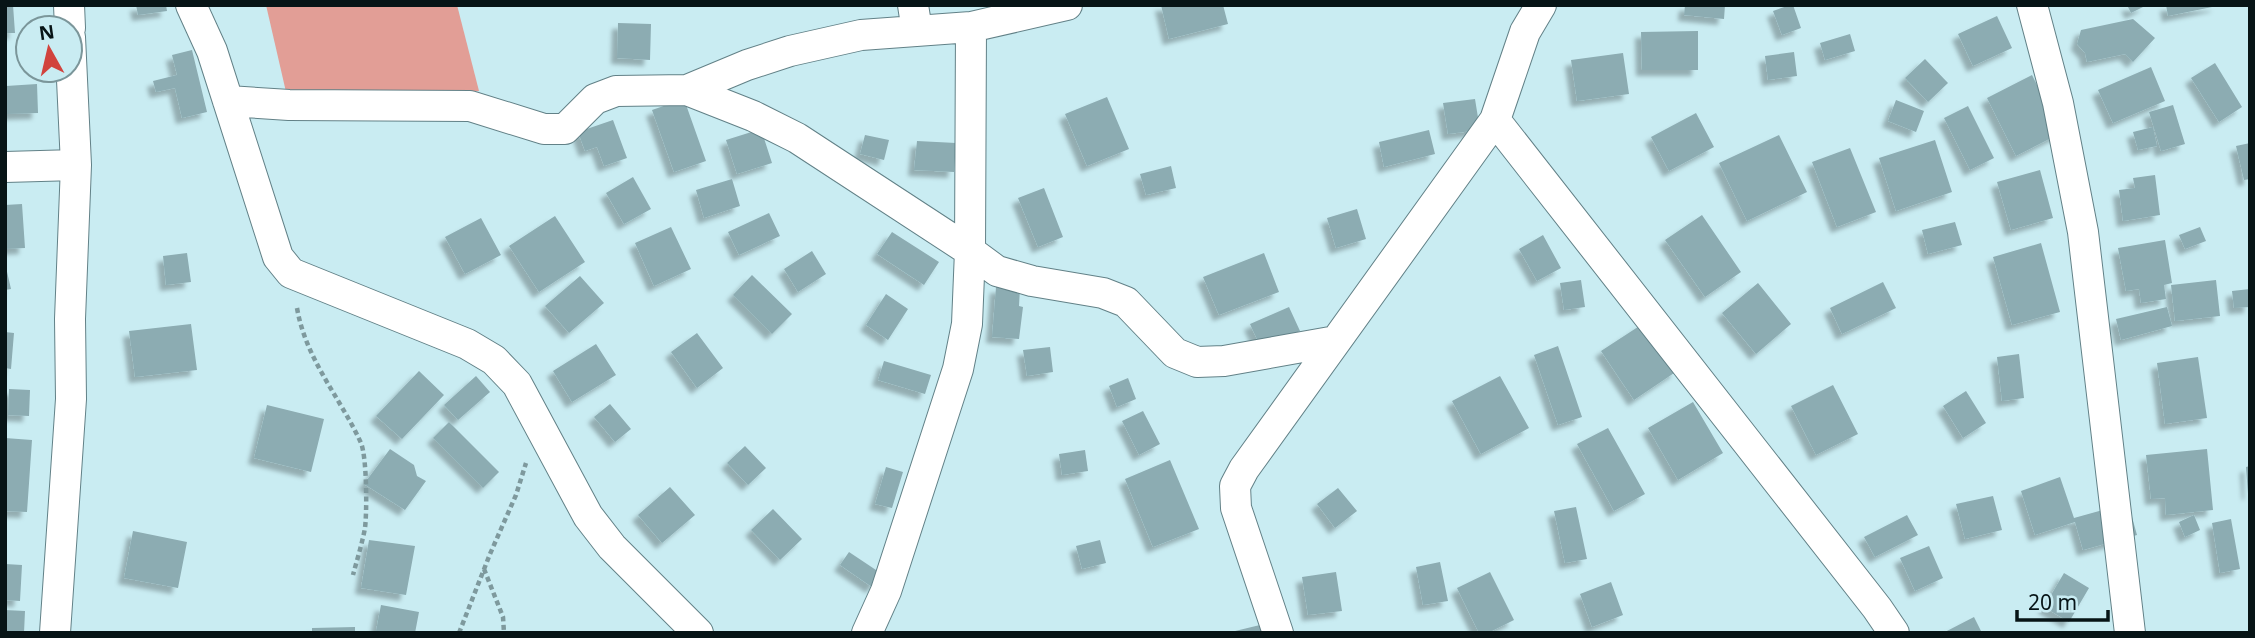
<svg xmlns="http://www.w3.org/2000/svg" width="2255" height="638" font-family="'Noto Sans',sans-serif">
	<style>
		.green { fill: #e29e96 }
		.building { fill: #8cacb2; filter: url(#shadow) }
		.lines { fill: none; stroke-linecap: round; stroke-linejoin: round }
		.minor-casing { stroke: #628187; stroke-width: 32 }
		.path { stroke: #7e999d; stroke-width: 4.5; stroke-dasharray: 5 3.5; stroke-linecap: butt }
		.minor { stroke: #fff; stroke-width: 30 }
	</style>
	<defs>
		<filter id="shadow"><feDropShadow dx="-6" dy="6" stdDeviation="2" flood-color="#0004"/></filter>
	</defs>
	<rect width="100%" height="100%" fill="#c9ecf2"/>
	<path class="green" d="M266,5h191l22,86 -190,14z"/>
	<path class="building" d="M5,5h8l2,28h-10z
		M136,5h30l1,6 -29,4z
		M1161,5h62l5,19 -59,15z
		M1685,5h40l-1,14 -40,-4z
		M1790,5h3l8,23 -19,7 -9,-24z
		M2127,5h20l-16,8z
		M2166,5h51v1l-49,10z
		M1997,16l15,32 -39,18 -15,-32z
		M2133,19l22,19 -22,24 -8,-8 -38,8 -2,-9 -8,-9 4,-14z
		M618,23l33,1 -1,36 -33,-2z
		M1698,31v39h-56l-1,-38z
		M1850,34l5,17 -30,9 -5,-17z
		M192,50l15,62 -25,6 -7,-30 -19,4 -3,-11 24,-6 -5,-20z
		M1794,52l3,24 -29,4 -3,-24z
		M1623,53l6,41 -52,7 -6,-41z
		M1925,59l23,24 -20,19 -23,-24z
		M2215,63l27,44 -23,15 -28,-44z
		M2151,67l14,34 -52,22 -15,-33z
		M2032,75l29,58 -45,23 -29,-58z
		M37,84l1,29 -31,1 -1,-28z
		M1107,97l22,52 -42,17 -22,-52z
		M684,99l22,62 -32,11 -22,-62z
		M1475,99l5,31 -32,4 -5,-31z
		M1896,100l28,11 -8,21 -28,-11z
		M2173,105l12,39 -24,7 -12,-39z
		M1968,106l26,52 -24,12 -26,-52z
		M1696,113l18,34 -45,24 -18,-34z
		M613,120l14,38 -23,8 -7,-19 -12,4 -7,-19z
		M2153,127l4,19 -19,4 -5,-18z
		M761,129l11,34 -35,11 -11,-34z
		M1429,130l6,24 -51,13 -5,-25z
		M865,135l24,5 -5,20 -24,-6z
		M1779,135l28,57 -60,29 -28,-58z
		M1935,140l17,52 -56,19 -17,-53z
		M917,141l39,2 -2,29 -40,-2z
		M2250,143v36l-6,1 -8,-34z
		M1850,148l26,64 -39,15 -25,-65z
		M1171,166l5,22 -30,7 -6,-21z
		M2040,170l13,48 -42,12 -14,-48z
		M2155,175l5,40 -37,6 -4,-31 16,-2 -2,-10z
		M633,177l18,32 -27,15 -18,-31z
		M732,179l8,27 -36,12 -8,-28z
		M1044,188l19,49 -25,10 -20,-49z
		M22,204l3,44 -20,1v-44z
		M1357,209l9,30 -30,9 -9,-30z
		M769,213l11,23 -41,19 -11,-23z
		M1702,215l39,57 -36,25 -40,-57z
		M555,216l30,46 -46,30 -30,-46z
		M481,218l20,37 -36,19 -20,-37z
		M1955,222l7,23 -34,9 -6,-24z
		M671,227l20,42 -37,17 -19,-43z
		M2200,227l6,14 -21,8 -6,-14z
		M892,232l47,30 -15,23 -47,-31z
		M1543,235l18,33 -24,13 -18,-32z
		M2165,240l7,43 -8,2 2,14 -25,4 -2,-14 -13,2 -8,-43z
		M2041,243l19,69 -48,13 -19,-68z
		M812,251l14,23 -28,18 -14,-23z
		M187,253l4,29 -25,3 -3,-29z
		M1264,253l15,39 -60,23 -16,-38z
		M5,263l6,26 -6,1z
		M752,275l40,39 -20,20 -39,-39z
		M580,276l24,27 -35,30 -24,-27z
		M1581,280l4,27 -21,3 -4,-27z
		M2216,280l4,36 -45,5 -4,-36z
		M1883,282l13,26 -54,26 -12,-26z
		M1758,283l33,41 -35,30 -34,-41z
		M996,287l24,1 -1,18 4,1 -4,32 -27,-2z
		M2250,289v18l-16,1 -2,-17z
		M886,294l22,15 -20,31 -22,-15z
		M1289,307l11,24 -39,17 -11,-24z
		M2167,307l5,19 -51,14 -5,-21z
		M1644,323l33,48 -43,29 -33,-49z
		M191,324l6,46 -62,7 -6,-46z
		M5,332l9,1 -3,36 -6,-1z
		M697,333l26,35 -26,20 -26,-36z
		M596,344l20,31 -44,27 -19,-31z
		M1558,346l24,71 -24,8 -24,-70z
		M1050,347l3,25 -26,4 -4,-26z
		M2019,354l5,44 -22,3 -5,-44z
		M2198,357l9,61 -42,6 -8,-61z
		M884,361l47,14 -6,19 -47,-14z
		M419,371l25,24 -42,44 -26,-23z
		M476,376l14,16 -32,28 -14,-15z
		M1500,376l29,52 -48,26 -29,-53z
		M1128,378l8,21 -19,8 -8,-21z
		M1833,385l25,49 -42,21 -25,-49z
		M9,389l21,1 -1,26 -21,-1z
		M1966,391l20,32 -23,15 -20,-32z
		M1693,402l30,51 -45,27 -30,-52z
		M610,404l21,25 -16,13 -21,-25z
		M267,405l57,14 -13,53 -57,-14z
		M1143,411l17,33 -21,11 -17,-34z
		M449,422l50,50 -16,16 -50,-50z
		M1608,428l37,66 -31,17 -37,-67z
		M5,438l27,2 -5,72 -22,-1z
		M745,446l21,22 -18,17 -21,-22z
		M390,449l24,16 3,11 9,5 -21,29 -41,-26z
		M2207,449l6,61 -47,5 -1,-17 -14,1 -5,-44z
		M1085,450l3,21 -26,4 -3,-21z
		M1170,460l29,69 -46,18 -28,-68z
		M2250,466v28h-2l-2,-27z
		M886,467l17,5 -11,36 -17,-4z
		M2060,477l14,41 54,-15 9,32 -54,15 -8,-28 -40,13 -14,-44z
		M670,487l25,28 -33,28 -24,-28z
		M1338,488l19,23 -22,17 -18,-24z
		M1993,496l9,34 -37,9 -9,-35z
		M1576,507l11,52 -22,4 -11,-52z
		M773,509l29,30 -22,21 -29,-30z
		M1907,515l11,20 -43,22 -11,-20z
		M2194,515l6,15 -15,7 -6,-15z
		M2231,519l9,50 -20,4 -8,-50z
		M133,531l54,11 -9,46 -54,-10z
		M369,540l46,6 -9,49 -45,-7z
		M1100,540l6,23 -24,6 -6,-23z
		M1929,546l14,32 -28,13 -15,-33z
		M849,552l33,22 -10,13 -32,-22z
		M1440,562l8,39 -25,4 -7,-38z
		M5,564l17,1 -2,36 -15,-1z
		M1336,572l6,39 -34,4 -6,-38z
		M1490,572l24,48 -26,13h-9l-22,-45z
		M2064,573l25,15 -20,34 -25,-15z
		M1611,582l12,33 -31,12 -12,-33z
		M381,605l38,7 -4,21 -39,-2z
		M5,610l20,1 -1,22h-19z
		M1974,617l8,16h-39z
		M1260,625l2,8h-31v-1z
		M355,627v6h-43v-5z"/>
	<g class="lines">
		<g class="minor-casing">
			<path id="minor" d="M69,5l1,23
				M191,5l21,46 66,206 13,16 176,71 27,16 23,24 71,132 24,31 86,86
				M913,5l4,26
				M2032,5l26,98 25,129 47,401
				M687,90l60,-25 43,-14 71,-16 110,-8 96,-22
				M228,101l61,4 181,1 74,23h21l30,-30 21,-8 71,-1 66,26 44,22 173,113 27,20 35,10 71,12 23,9 49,51 22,9 27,-1 112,-20
				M1495,120l382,488 17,25
				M5,167l71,-2
				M55,633l16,-234 -1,-80 6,-154 -6,-128
				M867,633l19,-42 72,-222 9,-45 3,-73 1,-224
				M1278,633l-42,-125 -1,-22 9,-17 251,-349 30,-88 16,-27"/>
		</g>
		<path class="path" d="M297,308c9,52 43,89 64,135 6,15 6,69 4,85 -3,16 -8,32 -12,47
			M484,569l19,48 1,16
			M459,633l31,-79 26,-59 10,-32"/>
		<use href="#minor" class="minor"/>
	</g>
	<rect width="2255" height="638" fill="none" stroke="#071416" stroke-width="14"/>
	<g transform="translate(49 49) rotate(352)"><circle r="33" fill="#c9ecf2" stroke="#7b969a" stroke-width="2"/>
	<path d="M0-5L12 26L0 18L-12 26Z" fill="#d1433d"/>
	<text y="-10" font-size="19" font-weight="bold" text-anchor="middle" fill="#071416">N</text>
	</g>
	<path d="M2017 610v10h91v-10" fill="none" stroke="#071416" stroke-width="3.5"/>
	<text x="2028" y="610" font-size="21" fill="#071416" stroke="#c9ecf2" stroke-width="5" paint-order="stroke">20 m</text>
</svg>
